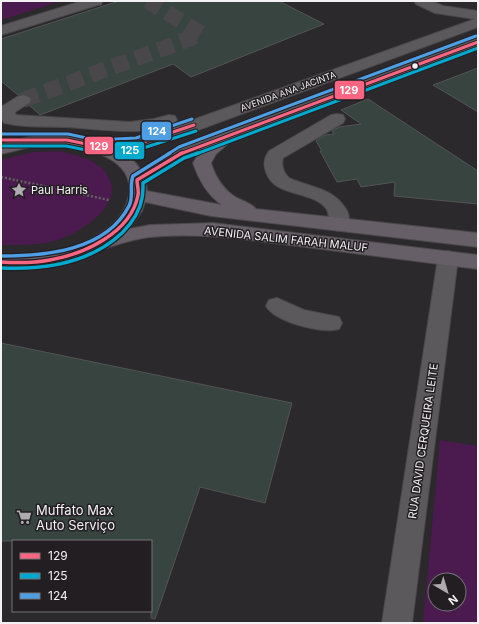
<svg xmlns="http://www.w3.org/2000/svg" width="479" height="624" font-family="Inter,sans-serif">
	<style>
		.green { fill: #4b1a4e; fill-rule: evenodd }
		.building { fill: #384440; stroke: #535454 }
		.lines { fill: none; stroke-linecap: round; stroke-linejoin: round }
		.minor-tunnel { stroke: #494749; stroke-width: 16; stroke-dasharray: 16 8; stroke-linecap: butt }
		.minor-casing { stroke: #494749; stroke-width: 2 }
		.major-casing { stroke: #494749; stroke-width: 2 }
		.path { stroke: #646264; stroke-width: 2.5; stroke-dasharray: 2 2; stroke-linecap: butt }
		.minor { fill: #5b595b; fill-rule: evenodd }
		.major { fill: #675f67; fill-rule: evenodd }
		.path-bridge { stroke: #646264; stroke-width: 1.5; stroke-dasharray: 1.5 1.5; stroke-linecap: butt }
		.bus-1-far1-casing { stroke: #221e22; stroke-width: 5 }
		.bus-1-casing { stroke: #221e22; stroke-width: 6 }
		.bus-2-far1-casing { stroke: #221e22; stroke-width: 5 }
		.bus-2-casing { stroke: #221e22; stroke-width: 6 }
		.bus-3-far1-casing { stroke: #221e22; stroke-width: 5 }
		.bus-3-casing { stroke: #221e22; stroke-width: 6 }
		.bus-1-far1 { stroke: #fa6682; stroke-width: 3 }
		.bus-1 { stroke: #fa6682; stroke-width: 3.5 }
		.bus-2-far1 { stroke: #00a9ce; stroke-width: 3 }
		.bus-2 { stroke: #00a9ce; stroke-width: 3.5 }
		.bus-3-far1 { stroke: #4d9ee5; stroke-width: 3 }
		.bus-3 { stroke: #4d9ee5; stroke-width: 3.5 }
		.bus-dot { fill: #f4f1f4; stroke: #221e22; stroke-width: 1.5 }
		.labels { text-anchor: middle; dominant-baseline: central; stroke-width: 3; stroke-linejoin: round; paint-order: stroke }
		.far-street-label { font-size: 9px; fill: #f4f1f4; stroke: #221e22 }
		.poi-label { font-size: 11px; fill: #f4f1f4; stroke: #221e22; text-anchor: start }
		.street-label { font-size: 11px; fill: #f4f1f4; stroke: #221e22 }
		.near-poi-label { font-size: 13px; fill: #f4f1f4; stroke: #221e22; text-anchor: start }
		.line-badge { stroke: #221e22; stroke-width: 1.5 }
		.badge-label { font-size: 11px; text-anchor: middle; font-weight: bold; fill: #fff }
	</style>
	<rect width="100%" height="100%" fill="#2b292b"/>
	<path class="green" d="M1,1h60l-60,19z
		M60,151c15,4 30,7 42,17 3,2 5,7 7,10 13,26 -22,49 -41,58 -21,10 -45,9 -67,9v-85l32,-8z
		M440,440l38,6v177h-55zM435,580h24v24h-24z"/>
	<path class="building" d="M119,1h160l45,23 -133,53 -18,-13 -133,51 -11,-10 3,-4 -2,-5 -7,-2 -5,1 -17,-14v-42z
		M478,68v44l-45,-27z
		M368,99l110,72v33l-84,-8 1,-14 -34,5 -4,-8 -20,3 -17,-31h2l-6,-10 9,-6 9,-1 -2,-3 7,-4 22,-3 -20,-14z
		M1,343l291,60 -27,100 -65,-16 -45,132 -4,-1v-77h-150z"/>
	<g class="lines">
		<path class="minor-tunnel" d="M23,100l179,-66 -54,-33"/>
		<g class="minor-casing">
			<path id="minor" d="M82,1h21l-2,3 -100,31v-9z
				M414,1h18l11,5 35,5v16l-307,113 -34,9 -41,2 -6,-1 -3,-4 3,-4 6,-1 40,-2 23,-7 316,-113 -40,-6 -19,-9z
				M478,38v9l-291,110 -44,27 -6,1 -6,-1 -3,-4 3,-4 44,-27z
				M23,95l6,2 2,3 -2,3 -14,9 1,3 114,7 24,-3 15,-4 6,1 2,4c-13,19 -89,8 -111,7 -21,-1 -41,1 -62,-4l-3,-5v-11l16,-10z
				M337,114l6,1 2,4 -2,4 -60,35c-2,8 0,14 6,20 22,10 43,9 57,31 4,6 4,14 0,20l-7,2 -7,-2c-5,-7 -1,-16 -7,-22 -16,-17 -51,-10 -59,-35 -3,-8 -2,-14 3,-21l62,-36z
				M448,251l7,2 3,5 -46,365h-30l56,-365 3,-5z
				M277,298l27,12 35,7 3,6 -3,6c-17,5 -64,-7 -73,-23l3,-6z"/>
		</g>
		<g class="major-casing">
			<path id="major" d="M229,130l6,1 3,4 -22,19 -5,9c5,15 12,27 26,35 6,3 14,5 19,11l222,24v14l-267,-31 -66,-14 -3,9 -13,18 21,-4 63,-2 265,32v14c-60,-8 -120,-15 -180,-23 -49,-6 -98,-14 -148,-9 -52,7 -94,39 -149,32v-14c40,5 120,-12 128,-60 7,-41 -55,-51 -83,-50 -16,1 -30,6 -45,9v-10c15,-4 30,-9 45,-9 38,-1 98,10 101,56l75,14c-15,-10 -23,-25 -29,-42 8,-14 20,-29 36,-33z"/>
		</g>
		<path class="path" d="M1,177l108,23"/>
		<use href="#minor" class="minor"/>
		<use href="#major" class="major"/>
		<path class="path-bridge" d="M95,1l8,5"/>
		<g class="bus-1-far1-casing">
			<path id="bus-1-far1" d="M1,140h66l29,6 41,-2 57,-19
				M180,154l298,-112"/>
		</g>
		<g class="bus-1-casing">
			<path id="bus-1" d="M1,262c16,1 33,1 49,-2 34,-6 81,-27 88,-65 1,-5 -1,-10 -1,-15l45,-27"/>
		</g>
		<g class="bus-2-far1-casing">
			<path id="bus-2-far1" d="M1,146h65l30,6 41,-2 59,-19
				M196,154l282,-106"/>
		</g>
		<g class="bus-2-casing">
			<path id="bus-2" d="M1,268c43,2 89,-5 121,-35 9,-9 18,-22 20,-35 1,-5 1,-10 1,-15l41,-25 14,-5"/>
		</g>
		<g class="bus-3-far1-casing">
			<path id="bus-3-far1" d="M1,134h67l28,6 40,-2 56,-19
				M168,154l11,-7 297,-111"/>
		</g>
		<g class="bus-3-casing">
			<path id="bus-3" d="M1,256c44,0 105,-5 128,-50 5,-9 0,-20 4,-30l37,-23"/>
		</g>
		<use href="#bus-1-far1" class="bus-1-far1"/>
		<use href="#bus-1" class="bus-1"/>
		<use href="#bus-2-far1" class="bus-2-far1"/>
		<use href="#bus-2" class="bus-2"/>
		<use href="#bus-3-far1" class="bus-3-far1"/>
		<use href="#bus-3" class="bus-3"/>
	</g>
	<defs>
		<g id="sight-bare" transform="scale(1.2)"><path d="M0-6L1.8-2.2L6-1.7L2.9 1.2L3.7 5.4L0 3.3L-3.7 5.4L-2.9 1.2L-6-1.7L-1.8-2.2Z" fill="#aeabae" stroke="#221e22" stroke-width="2.5" paint-order="stroke"/></g>
		<g id="supermarket-bare" transform="scale(1.2)"><path d="M-6-5.5h2.5l.6 2H6L4.5 2H-2.5L-4.4-4H-6ZM-1.5 3.2a1.3 1.3 0 1 0 .1 0ZM3 3.2a1.3 1.3 0 1 0 .1 0Z" fill="#aeabae" stroke="#221e22" stroke-width="2.5" paint-order="stroke"/></g>
	</defs>
	<g fill-rule="evenodd">
		<use href="#sight-bare" x="19" y="190"/>
		<use href="#supermarket-bare" x="24" y="517"/>
	</g>
	<circle class="bus-dot" cx="415" cy="66" r="3.5"/>
	<g class="labels">
		<g class="far-street-label">
			<text transform="translate(288 91) rotate(-20)">AVENIDA ANA JACINTA</text>
		</g>
		<g class="poi-label">
			<text x="31" y="190">Paul Harris</text>
		</g>
		<g class="street-label">
			<text transform="translate(286 239) rotate(6)">AVENIDA SALIM FARAH MALUF</text>
			<text transform="translate(423 441) rotate(-82)">RUA DAVID CERQUEIRA LEITE</text>
		</g>
		<g class="near-poi-label">
			<text x="36" y="510">Muffato Max<tspan x="36" dy="15">Auto Serviço</tspan></text>
		</g>
	</g>
	<g class="line-badge">
		<rect x="334" y="80" width="31" height="20" rx="4" fill="#fa6682"/>
		<rect x="141" y="121" width="31" height="20" rx="4" fill="#4d9ee5"/>
		<rect x="84" y="136" width="30" height="19" rx="4" fill="#fa6682"/>
		<rect x="114" y="141" width="31" height="19" rx="4" fill="#00a9ce"/>
	</g>
	<g class="badge-label">
		<text x="349" y="94">129</text>
		<text x="157" y="135">124</text>
		<text x="99" y="150">129</text>
		<text x="130" y="154">125</text>
	</g>
	<rect width="479" height="624" fill="none" stroke="#f4f1f4" stroke-width="4"/>
	<rect x="12" y="540" width="140" height="72" fill="#221e22" stroke="#767276"/>
	<rect x="20" y="553" width="20" height="6" fill="#fa6682" stroke="#767276"/>
	<text x="48" y="560" font-size="12" fill="#f4f1f4">129</text>
	<rect x="20" y="573" width="20" height="6" fill="#00a9ce" stroke="#767276"/>
	<text x="48" y="580" font-size="12" fill="#f4f1f4">125</text>
	<rect x="20" y="593" width="20" height="6" fill="#4d9ee5" stroke="#767276"/>
	<text x="48" y="600" font-size="12" fill="#f4f1f4">124</text>
	<g transform="translate(447 592) rotate(142)"><circle r="19" fill="#221e22" stroke="#767276"/>
	<path d="M0-3L7 15L0 10L-7 15Z" fill="#aeabae"/>
	<text y="-6" font-size="11" font-weight="bold" text-anchor="middle" fill="#f4f1f4">N</text>
	</g>
</svg>
